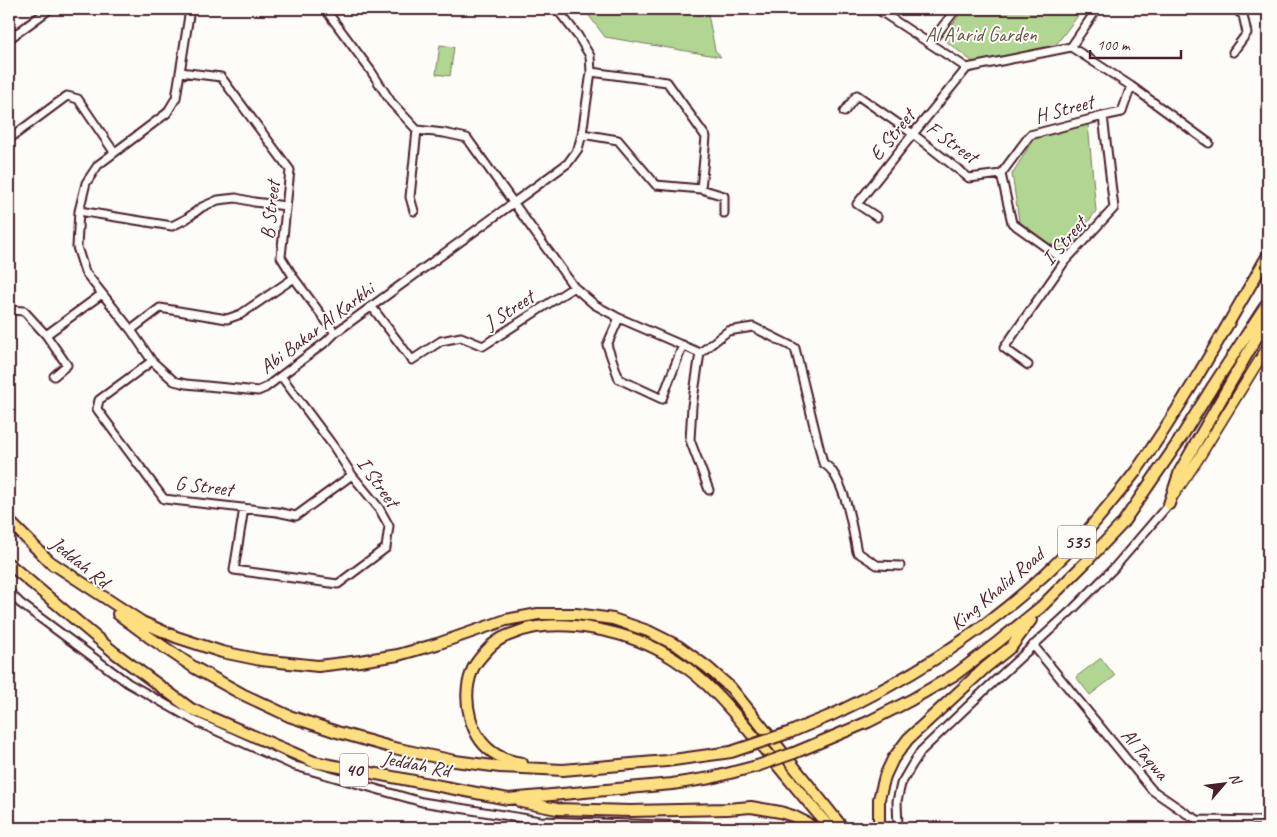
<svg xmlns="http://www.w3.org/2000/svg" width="1277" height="837" font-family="Caveat,sans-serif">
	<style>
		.green { fill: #b0d691; stroke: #7d7a5e }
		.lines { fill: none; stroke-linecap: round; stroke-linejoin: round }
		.minor-casing { stroke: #4a1f2b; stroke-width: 11 }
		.major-casing { stroke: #4a1f2b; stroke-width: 12 }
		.highway-casing { stroke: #4a1f2b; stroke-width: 14 }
		.minor { stroke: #fdfcf7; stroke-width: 7 }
		.major { stroke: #fddf80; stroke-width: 9 }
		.highway { stroke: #fddf80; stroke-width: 10 }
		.highway-bridge-casing { stroke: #4a1f2b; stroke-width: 14; stroke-linecap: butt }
		.highway-bridge { stroke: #fddf80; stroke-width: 10 }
		.labels { text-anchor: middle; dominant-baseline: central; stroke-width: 4; stroke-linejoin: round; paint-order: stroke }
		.shield { fill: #fdfcf7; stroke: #806168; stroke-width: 1 }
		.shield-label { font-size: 19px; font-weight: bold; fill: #4a1f2b }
		.park-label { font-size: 20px; fill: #69564a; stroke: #fdfcf7 }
		.street-label { font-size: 20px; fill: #4a1f2b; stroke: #fdfcf7 }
	</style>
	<rect width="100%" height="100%" fill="#fdfcf7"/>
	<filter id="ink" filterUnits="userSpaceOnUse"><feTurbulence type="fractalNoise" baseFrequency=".02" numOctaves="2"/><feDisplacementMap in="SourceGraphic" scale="10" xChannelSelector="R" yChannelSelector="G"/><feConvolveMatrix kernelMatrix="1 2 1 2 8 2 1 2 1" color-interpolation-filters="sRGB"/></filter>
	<g filter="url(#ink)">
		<path class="green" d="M584,9h123l8,41 6,7 -116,-20z
			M964,9h119l-28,37 -82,16 -31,-24z
			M440,45l14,2 -4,29 -14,-2z
			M1088,124l8,87 -33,45 -44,-35 -7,-47 24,-39z
			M1101,658l14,18 -25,19 -14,-18z"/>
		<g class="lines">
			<g class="minor-casing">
				<path id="minor" d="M190,9l-14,89 -9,15 -69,52 -12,18 -7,28 -2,36 8,25 46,58 21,31 22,20 12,3 72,7 7,-3 62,-47 8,-8 233,-170 10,-14 4,-15 9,-62 -1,-16 -12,-20 -21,-27
					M325,9l46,62 20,31 26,28 27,3 23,5 107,149 21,18 24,13 81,35
					M877,9l90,59 104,-21 26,-38
					M9,39l41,-30
					M930,43l26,-34
					M1071,47l60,39 78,57
					M1233,52l14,-19 -4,-18 -8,-6
					M180,72l41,5 69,93 -9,87 13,21 41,55
					M591,72l76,10 39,55 -5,52
					M844,112l13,-17 56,39 56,44 32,-4
					M582,134l36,6 38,45 45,4 23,7v17
					M9,139l58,-43 11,3 36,53
					M79,211l93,15 14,-7 16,-12 16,-7 18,-2 18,4 32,4
					M414,211l-4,-14 7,-67
					M877,217l-20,-13 56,-70 54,-66
					M1065,261l-53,-38 -11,-49 29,-39 73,-19 19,-4 9,-26
					M372,307l40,53 29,-19 20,-4 22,9 91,-59
					M9,310l15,1 22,24 21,30 -13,11
					M619,318l-12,27 12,34 43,20 21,-54
					M131,330l29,-22 67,11 14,-5 53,-36
					M46,335l56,-41
					M152,361l-53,39 -2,9 67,90 113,13 19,4 56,-41
					M1028,365l-24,-17 61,-87 49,-53 -11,-92
					M709,490l-19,-50 2,-34 8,-53 28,-22 25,-4 42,21 28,115c3,2 7,5 9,8 15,21 20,56 25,81l20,13 23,1
					M244,508l-10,62 104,14 48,-36 3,-22 -10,-18 -27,-33 -18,-28 -53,-71
					M9,592l11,11 108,80 69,39 98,44 127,36 118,19 181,6 44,-1 11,2
					M1033,645l119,145 35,24 11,6 70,1
					M898,828l-1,-27 4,-17 11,-19 9,-14 65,-62 88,-81 40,-40 55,-64"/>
			</g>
			<g class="major-casing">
				<path id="major" d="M1174,495l23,-34 71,-115"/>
			</g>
			<g class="highway-casing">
				<path id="highway" d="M1169,504l11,-33 78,-136 10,-23
					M9,521l44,44
					M49,561l93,61 34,15 46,15 39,8 57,6 42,-5 38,-6 39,-11 69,-24 32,-6h38l37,5 35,12 30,15 29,21 24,21 112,140
					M9,564l106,89 76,56 123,53 194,37 164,-15 39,-6 46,-12
					M118,614l31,23 46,31 47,26 47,22 48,16 57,16 61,13 45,6 63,3 103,-9 65,-9
					M791,732c15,-7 30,-12 45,-19 92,-43 176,-100 245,-175 9,-10 18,-21 27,-32 9,-11 19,-23 28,-35 49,-69 90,-144 132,-216
					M794,753l74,-31 43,-22 45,-26 42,-32 43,-35 45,-45 36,-38 57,-83 34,-55 55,-84
					M522,763c-8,-1 -17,-3 -25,-8 -27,-15 -36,-56 -25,-84 3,-9 13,-19 20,-26 6,-5 13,-9 20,-11 47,-20 121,-2 162,25 35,22 60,54 86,85 23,28 46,56 70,84
					M521,802l36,7 73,2 97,-2 24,-2 29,5 13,4 14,7 6,5
					M879,828v-29l6,-23 8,-17 15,-20 78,-72 25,-20 20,-27"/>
			</g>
			<use href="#minor" class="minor"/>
			<use href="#major" class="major"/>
			<use href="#highway" class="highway"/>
			<g class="highway-bridge-casing">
				<path id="highway-bridge" d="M731,752l60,-20
					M757,766l37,-13"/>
			</g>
			<use href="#highway-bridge" class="highway-bridge"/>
		</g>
	</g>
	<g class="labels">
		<g class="shield">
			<rect x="1058" y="525.5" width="38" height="33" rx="4"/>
			<rect x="340" y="753.5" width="28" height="33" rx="4"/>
		</g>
		<g class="shield-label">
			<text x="1077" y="542">535</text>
			<text x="354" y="770">40</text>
		</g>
		<g class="park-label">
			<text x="981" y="34">Al A'arid Garden</text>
		</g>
		<g class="street-label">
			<text transform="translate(1064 109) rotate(-15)">H Street</text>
			<text transform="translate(892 135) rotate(-51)">E Street</text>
			<text transform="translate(952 142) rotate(35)">F Street</text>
			<text transform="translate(270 210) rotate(-84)">B Street</text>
			<text transform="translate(1064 241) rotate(-49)">I Street</text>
			<text transform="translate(509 310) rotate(-33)">J Street</text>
			<text transform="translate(317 328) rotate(-37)">Abi Bakar Al Karkhi</text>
			<text transform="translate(378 482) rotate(54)">I Street</text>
			<text transform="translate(204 486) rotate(7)">G Street</text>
			<text transform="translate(80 562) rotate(39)">Jeddah Rd</text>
			<text transform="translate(997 589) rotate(-40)">King Khalid Road</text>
			<text transform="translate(1145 754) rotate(49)">Al Taqwa</text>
			<text transform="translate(416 764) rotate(11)">Jeddah Rd</text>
		</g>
	</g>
	<rect width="1277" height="837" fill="none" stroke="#fdfcf7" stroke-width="30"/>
	<rect x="15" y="15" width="1247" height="807" fill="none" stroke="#4a1f2b" stroke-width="2" filter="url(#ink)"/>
	<g transform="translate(1224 784) rotate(62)" stroke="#fdfcf7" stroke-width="4" paint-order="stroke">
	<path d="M0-4L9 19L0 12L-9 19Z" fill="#4a1f2b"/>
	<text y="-8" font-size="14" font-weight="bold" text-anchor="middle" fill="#4a1f2b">N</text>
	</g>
	<path d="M1090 50v8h91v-8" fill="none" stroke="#4a1f2b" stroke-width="2.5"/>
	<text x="1097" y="50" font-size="15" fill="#4a1f2b" stroke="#fdfcf7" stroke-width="4" paint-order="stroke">100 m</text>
</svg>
